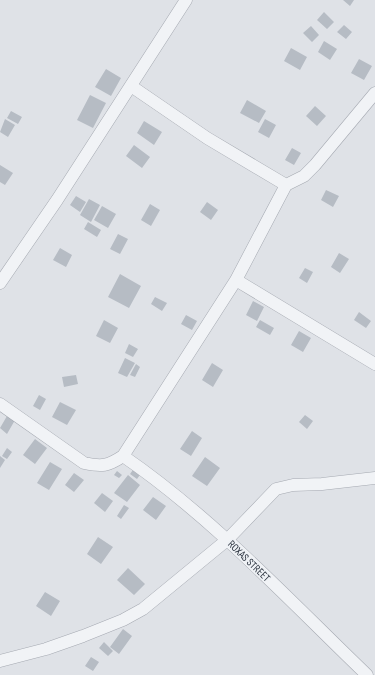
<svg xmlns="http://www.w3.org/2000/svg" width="375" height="675" font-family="'Sofia Sans Condensed',sans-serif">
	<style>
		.building { fill: #b6bcc4 }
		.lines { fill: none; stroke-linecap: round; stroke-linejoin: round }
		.minor-casing { stroke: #a5a9b1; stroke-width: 13 }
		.minor { stroke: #f1f3f6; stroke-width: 12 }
		.labels { text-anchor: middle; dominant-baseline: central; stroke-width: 3; stroke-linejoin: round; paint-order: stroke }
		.street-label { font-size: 11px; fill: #29313d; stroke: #eef1f5 }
	</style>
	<rect width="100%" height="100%" fill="#dfe2e7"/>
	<path class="building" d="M343,0h11l-4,6z
		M324,12l10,10 -7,7 -10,-9z
		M344,25l8,7 -6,7 -9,-7z
		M311,26l8,9 -7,7 -9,-9z
		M324,41l13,8 -7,11 -12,-8z
		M291,48l16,9 -7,13 -16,-9z
		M359,59l13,7 -8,14 -13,-7z
		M106,69l15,9 -10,18 -16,-9z
		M90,95l16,8 -13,25 -16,-8z
		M247,100l19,11 -7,12 -19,-10z
		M315,106l11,10 -9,10 -11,-10z
		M11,111l11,6 -4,7 -11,-6z
		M5,119l10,6 -7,12 -8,-5z
		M265,119l11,6 -7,13 -11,-6z
		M144,121l18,11 -8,13 -17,-12z
		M134,145l16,12 -8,11 -16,-12z
		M292,148l9,5 -7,12 -9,-5z
		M0,165l13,8 -8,12 -5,-3z
		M326,190l13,6 -6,11 -12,-7z
		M76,196l10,6 -6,10 -10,-7z
		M89,199l11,6 -9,17 -11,-7z
		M207,202l11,8 -7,10 -11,-8z
		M150,204l10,6 -9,16 -10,-6z
		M102,206l14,8 -8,14 -14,-8z
		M88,222l13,8 -4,7 -13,-8z
		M118,234l10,5 -8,15 -10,-5z
		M60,248l12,7 -6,12 -13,-7z
		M339,253l10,6 -9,14 -9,-6z
		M305,268l8,4 -6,11 -8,-5z
		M120,274l21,12 -12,22 -21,-11z
		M155,297l12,6 -5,8 -11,-7z
		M253,301l11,6 -7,14 -11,-6z
		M359,312l12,9 -5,7 -12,-8z
		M186,315l11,6 -5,9 -11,-6z
		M104,320l14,8 -8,15 -14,-7z
		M260,320l14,8 -4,7 -14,-8z
		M299,331l12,7 -8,14 -12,-7z
		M129,344l9,5 -5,8 -8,-4z
		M125,358l10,5 -8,14 -9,-4z
		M212,363l11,7 -10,17 -11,-7z
		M136,364l4,3 -5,10 -5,-2z
		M76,375l2,9 -14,3 -2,-10z
		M39,395l7,4 -6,11 -7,-4z
		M60,402l16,8 -9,15 -15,-8z
		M305,415l8,6 -6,8 -8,-7z
		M7,416l8,4 -8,14 -7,-6z
		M192,431l10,7 -11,18 -11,-7z
		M35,439l12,9 -12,16 -12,-9z
		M7,448l5,4 -5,7 -5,-3z
		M0,456l5,4 -5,8z
		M205,457l15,11 -13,18 -15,-10z
		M50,462l12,7 -13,21 -12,-7z
		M135,467l7,5 -5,7 -7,-5z
		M117,471l5,4 -3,3 -5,-3z
		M74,473l10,7 -10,12 -9,-7z
		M128,475l12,10 -13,17 -13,-9z
		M102,493l11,8 -8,11 -11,-9z
		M153,497l13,9 -10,14 -13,-10z
		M124,505l5,3 -8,11 -4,-3z
		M98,537l15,10 -12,17 -14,-10z
		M128,568l17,16 -11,11 -17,-15z
		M45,592l15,9 -9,15 -15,-10z
		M123,629l9,7 -13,18 -9,-7z
		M104,642l9,9 -5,5 -9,-8z
		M91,657l8,5 -6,9 -8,-5z"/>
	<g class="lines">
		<g class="minor-casing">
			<path id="minor" d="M131,86l76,52 79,47
				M236,280l139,84
				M0,283l57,-83 129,-200
				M0,404l84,59c18,4 24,3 39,-7l113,-176 50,-95 18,-9 11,-11 60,-72
				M123,456c89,61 166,144 244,219
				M0,661l46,-12 37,-13 40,-16 20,-11 84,-69 49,-51 17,-4 29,-1 53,-6"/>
		</g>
		<use href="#minor" class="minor"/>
	</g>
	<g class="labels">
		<g class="street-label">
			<text transform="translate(249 561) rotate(44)">ROXAS STREET</text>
		</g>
	</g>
</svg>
